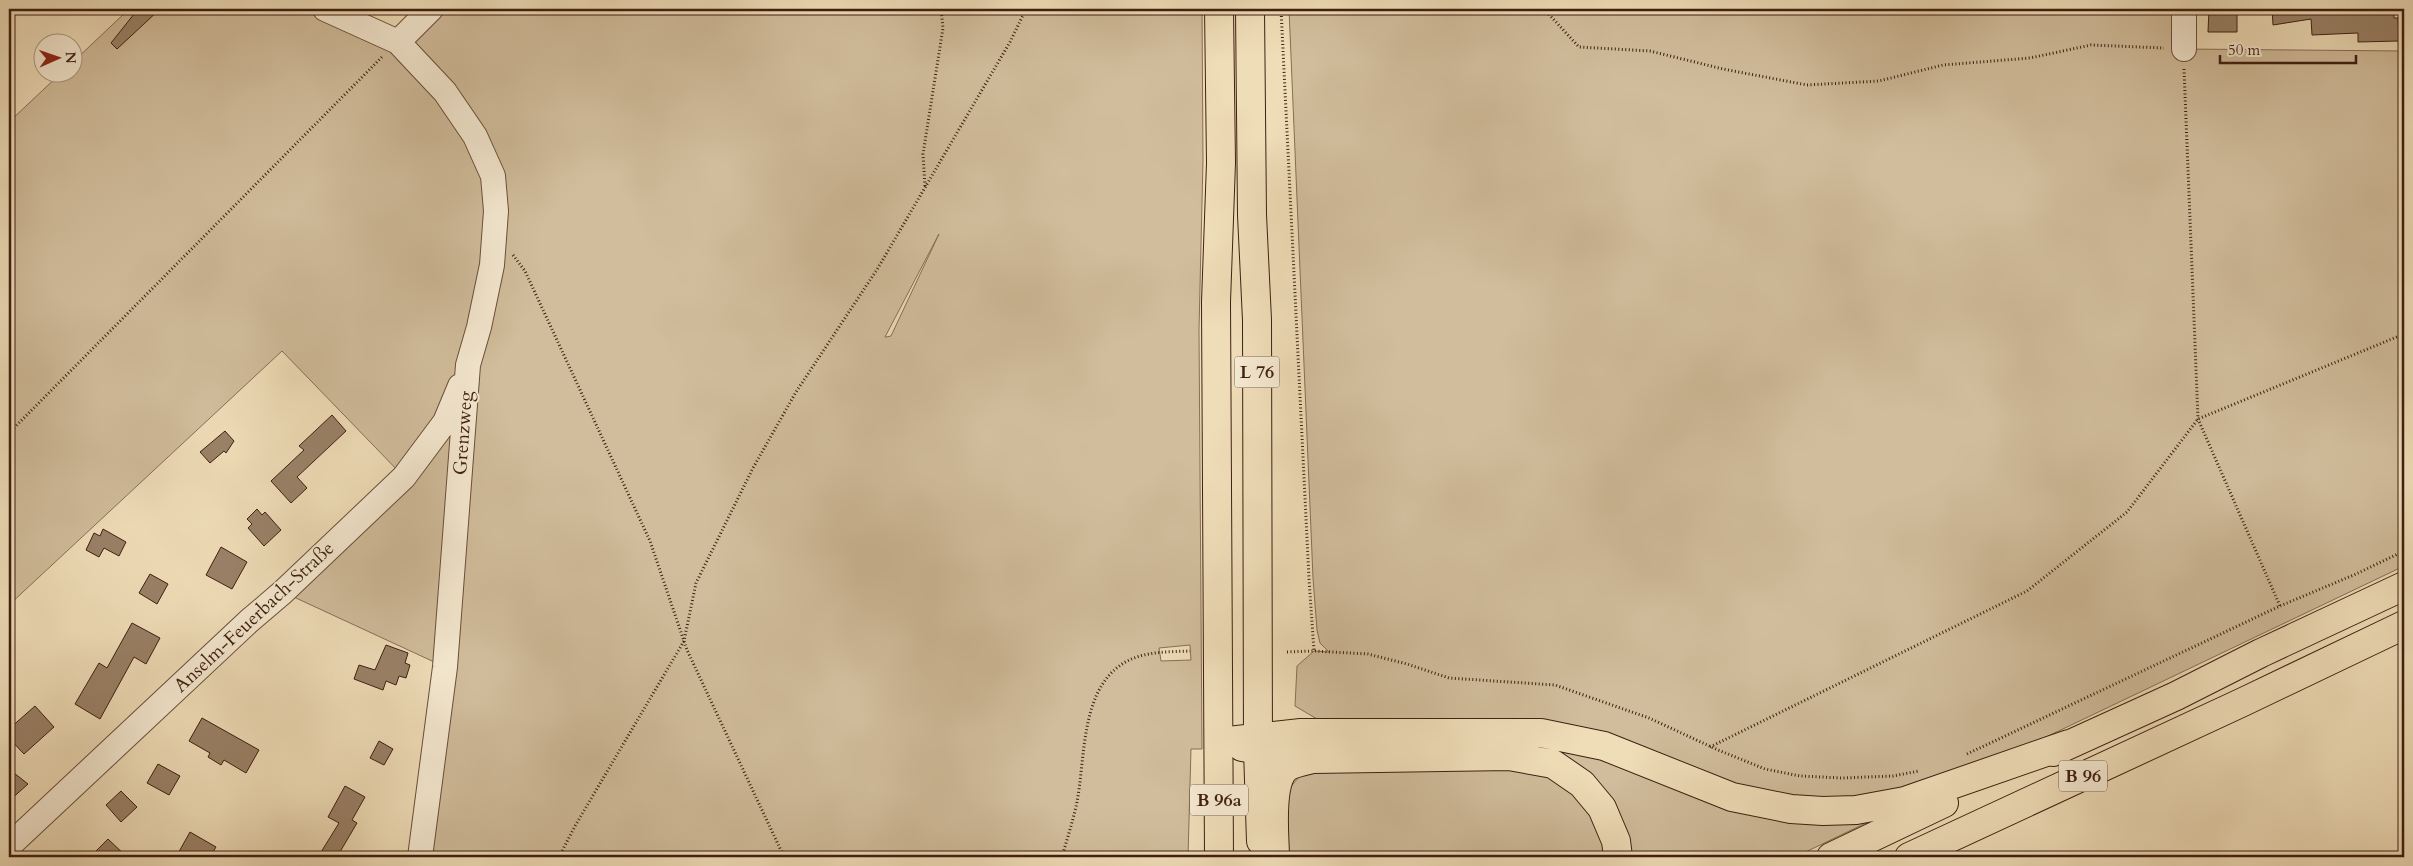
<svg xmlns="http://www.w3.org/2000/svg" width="2413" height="866" font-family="Cardo,serif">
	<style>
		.green { fill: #d1bd9c; stroke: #886e56; fill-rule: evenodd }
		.building { fill: #9a8268; stroke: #3e1f11 }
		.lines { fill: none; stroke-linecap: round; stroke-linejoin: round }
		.minor-casing { stroke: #6a4e3b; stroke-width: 26 }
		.major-casing { stroke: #3e1f11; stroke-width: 30 }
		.highway-casing { stroke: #3e1f11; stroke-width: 30 }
		.path { stroke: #3e1f11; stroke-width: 3; stroke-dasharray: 1 2.5; stroke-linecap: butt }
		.minor { stroke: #f5e9d1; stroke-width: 24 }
		.major { stroke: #efddb8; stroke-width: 28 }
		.highway { stroke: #efddb8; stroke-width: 28 }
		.labels { text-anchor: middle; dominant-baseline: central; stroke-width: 4; stroke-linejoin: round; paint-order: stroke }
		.shield { fill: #f5e9d1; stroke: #755c4b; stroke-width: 1 }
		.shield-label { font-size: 18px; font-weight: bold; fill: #3e1f11 }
		.street-label { font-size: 19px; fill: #3e1f11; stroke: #f5e9d1 }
	</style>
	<rect width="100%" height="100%" fill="#efddb8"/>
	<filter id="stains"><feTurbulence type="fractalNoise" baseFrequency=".004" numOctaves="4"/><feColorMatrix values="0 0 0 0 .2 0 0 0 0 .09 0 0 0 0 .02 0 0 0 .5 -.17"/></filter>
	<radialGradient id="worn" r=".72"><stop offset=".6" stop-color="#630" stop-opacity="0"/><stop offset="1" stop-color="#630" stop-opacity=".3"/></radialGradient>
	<path class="green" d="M129,9h196l73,33 33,-33h771l1,151 -4,170 3,419h-11l-3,108h-768l25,-190 -162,-75 121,-115 -122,-126 -273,254v-483l52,-49 11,-1 1,-10zM939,234l-48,102 -5,1h-1zM1190,645l1,15 -30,1 -2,-13z
		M1289,9h894l1,40 220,2v515l-609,291h-511l4,-67 11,-13 18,-58 -22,-13 2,-40 17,-15 15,1 -9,-9 -3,-13 -4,-52z"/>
	<path class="building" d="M138,9h22l-43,40 -6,-6z
		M2209,9h28v23h-29z
		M2272,9h122v9h4l1,23 -41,1v-9l-46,2 -1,-16 -38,6z
		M332,415l14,16 -49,46 10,11 -16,15 -20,-22 33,-31 -5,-4z
		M225,431l9,10 -8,12 -2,-2 -14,12 -10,-11z
		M257,509l5,6 3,-3 16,18 -17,16 -16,-18 4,-4 -5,-5z
		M103,529l23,13 -7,14 -15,-8 -5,9 -13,-7 8,-17 6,3z
		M221,547l26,15 -15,27 -26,-14z
		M150,574l18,10 -11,20 -18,-11z
		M132,623l28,15 -14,26 -12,-7 -34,62 -25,-15 24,-41 8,5z
		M386,645l22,8 -3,10 5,2 -4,13 -7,-2 -3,9 -10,-4 -3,9 -29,-11 5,-14 16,5z
		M35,706l19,21 -30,27 -15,-16v-9z
		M202,718l57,32 -13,23 -22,-13 -3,5 -13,-8 2,-4 -21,-12z
		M379,741l14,8 -9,16 -14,-7z
		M158,764l22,12 -11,19 -22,-12z
		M9,769l19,15 -19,17z
		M345,786l20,11 -13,23 5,3 -20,34h-19l21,-34 -11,-6z
		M121,791l16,16 -16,15 -15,-17z
		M190,832l26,15 -6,10h-34z
		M108,839l19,18h-37z"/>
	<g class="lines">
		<g class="minor-casing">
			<path id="minor" d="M325,9l73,33 47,50 30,44 18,40 3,35 -4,54 -13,62 -11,38 -23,302 -25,190
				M398,42l33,-33
				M2184,49v-40
				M9,846l240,-225 34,-29 121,-115 41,-55 15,-36"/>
		</g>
		<g class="major-casing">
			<path id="major" d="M1250,9l2,206 5,105 1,430 3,91
				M1219,857l-3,-555 5,-139 -2,-154"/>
		</g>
		<g class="highway-casing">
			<path id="highway" d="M1219,742l82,-9h240l63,13 128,51 59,12 32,2 33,-1 49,-9 164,-57
				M1242,747l71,12 196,-3 44,8 29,20 20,24 14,33 2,16
				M2053,752l123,-56 85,-43 143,-67
				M1275,857c0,-22 -7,-75 12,-90 7,-4 18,-6 26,-8
				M1831,857l113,-54
				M1909,857l334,-155 161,-77"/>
		</g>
		<path class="path" d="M1281,9l28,570 5,72
			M1544,9l35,38 71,4 73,18 84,16 72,-4 64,-16 87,-7 61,-13 73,3
			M2184,69l14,350 82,187
			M925,186l-2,-32 20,-126 -2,-19
			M513,255l12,16 125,270 37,109 97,207
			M9,433l374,-377
			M1287,652l27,-1 54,3 39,10 42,14 106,7 94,33 69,32 47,19 35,7 42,2 51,-2 26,-5
			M1710,747l317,-156 100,-79 71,-93 206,-85
			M1967,754l313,-148 76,-32 48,-23
			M559,857l16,-31 109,-185 12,-58 57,-115 43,-76 82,-124 132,-226 16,-33
			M1062,857c5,-18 11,-36 15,-55 8,-42 4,-107 41,-135 20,-16 48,-15 72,-16"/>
		<use href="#minor" class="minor"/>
		<use href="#major" class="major"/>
		<use href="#highway" class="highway"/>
	</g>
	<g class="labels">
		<g class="shield">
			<rect x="1234.5" y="356.5" width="45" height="31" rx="4"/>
			<rect x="2059" y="760.5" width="48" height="31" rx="4"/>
			<rect x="1190" y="784.5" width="58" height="31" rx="4"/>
		</g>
		<g class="shield-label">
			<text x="1257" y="372">L 76</text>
			<text x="2083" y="776">B 96</text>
			<text x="1219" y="800">B 96a</text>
		</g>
		<g class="street-label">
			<text transform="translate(463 433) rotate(-86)">Grenzweg</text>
			<text transform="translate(254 617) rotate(-43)">Anselm-Feuerbach-Straße</text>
		</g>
	</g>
	<rect width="2413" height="866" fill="none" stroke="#efddb8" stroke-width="30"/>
	<rect x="10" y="10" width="2393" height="846" fill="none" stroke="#3e1f11" stroke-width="2.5"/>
	<rect x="15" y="15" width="2383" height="836" fill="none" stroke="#3e1f11"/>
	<g transform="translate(58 58) rotate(88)"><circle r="24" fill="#f5e9d1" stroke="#ac9884"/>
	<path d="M0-4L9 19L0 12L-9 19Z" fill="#8f2418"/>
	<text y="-8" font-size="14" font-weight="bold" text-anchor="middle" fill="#3e1f11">N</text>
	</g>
	<path d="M2220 55v8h136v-8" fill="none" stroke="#3e1f11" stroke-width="2.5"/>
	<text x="2228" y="55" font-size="15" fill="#3e1f11" stroke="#f5e9d1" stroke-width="4" paint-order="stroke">50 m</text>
	<rect width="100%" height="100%" filter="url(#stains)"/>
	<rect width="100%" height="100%" fill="url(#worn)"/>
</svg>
